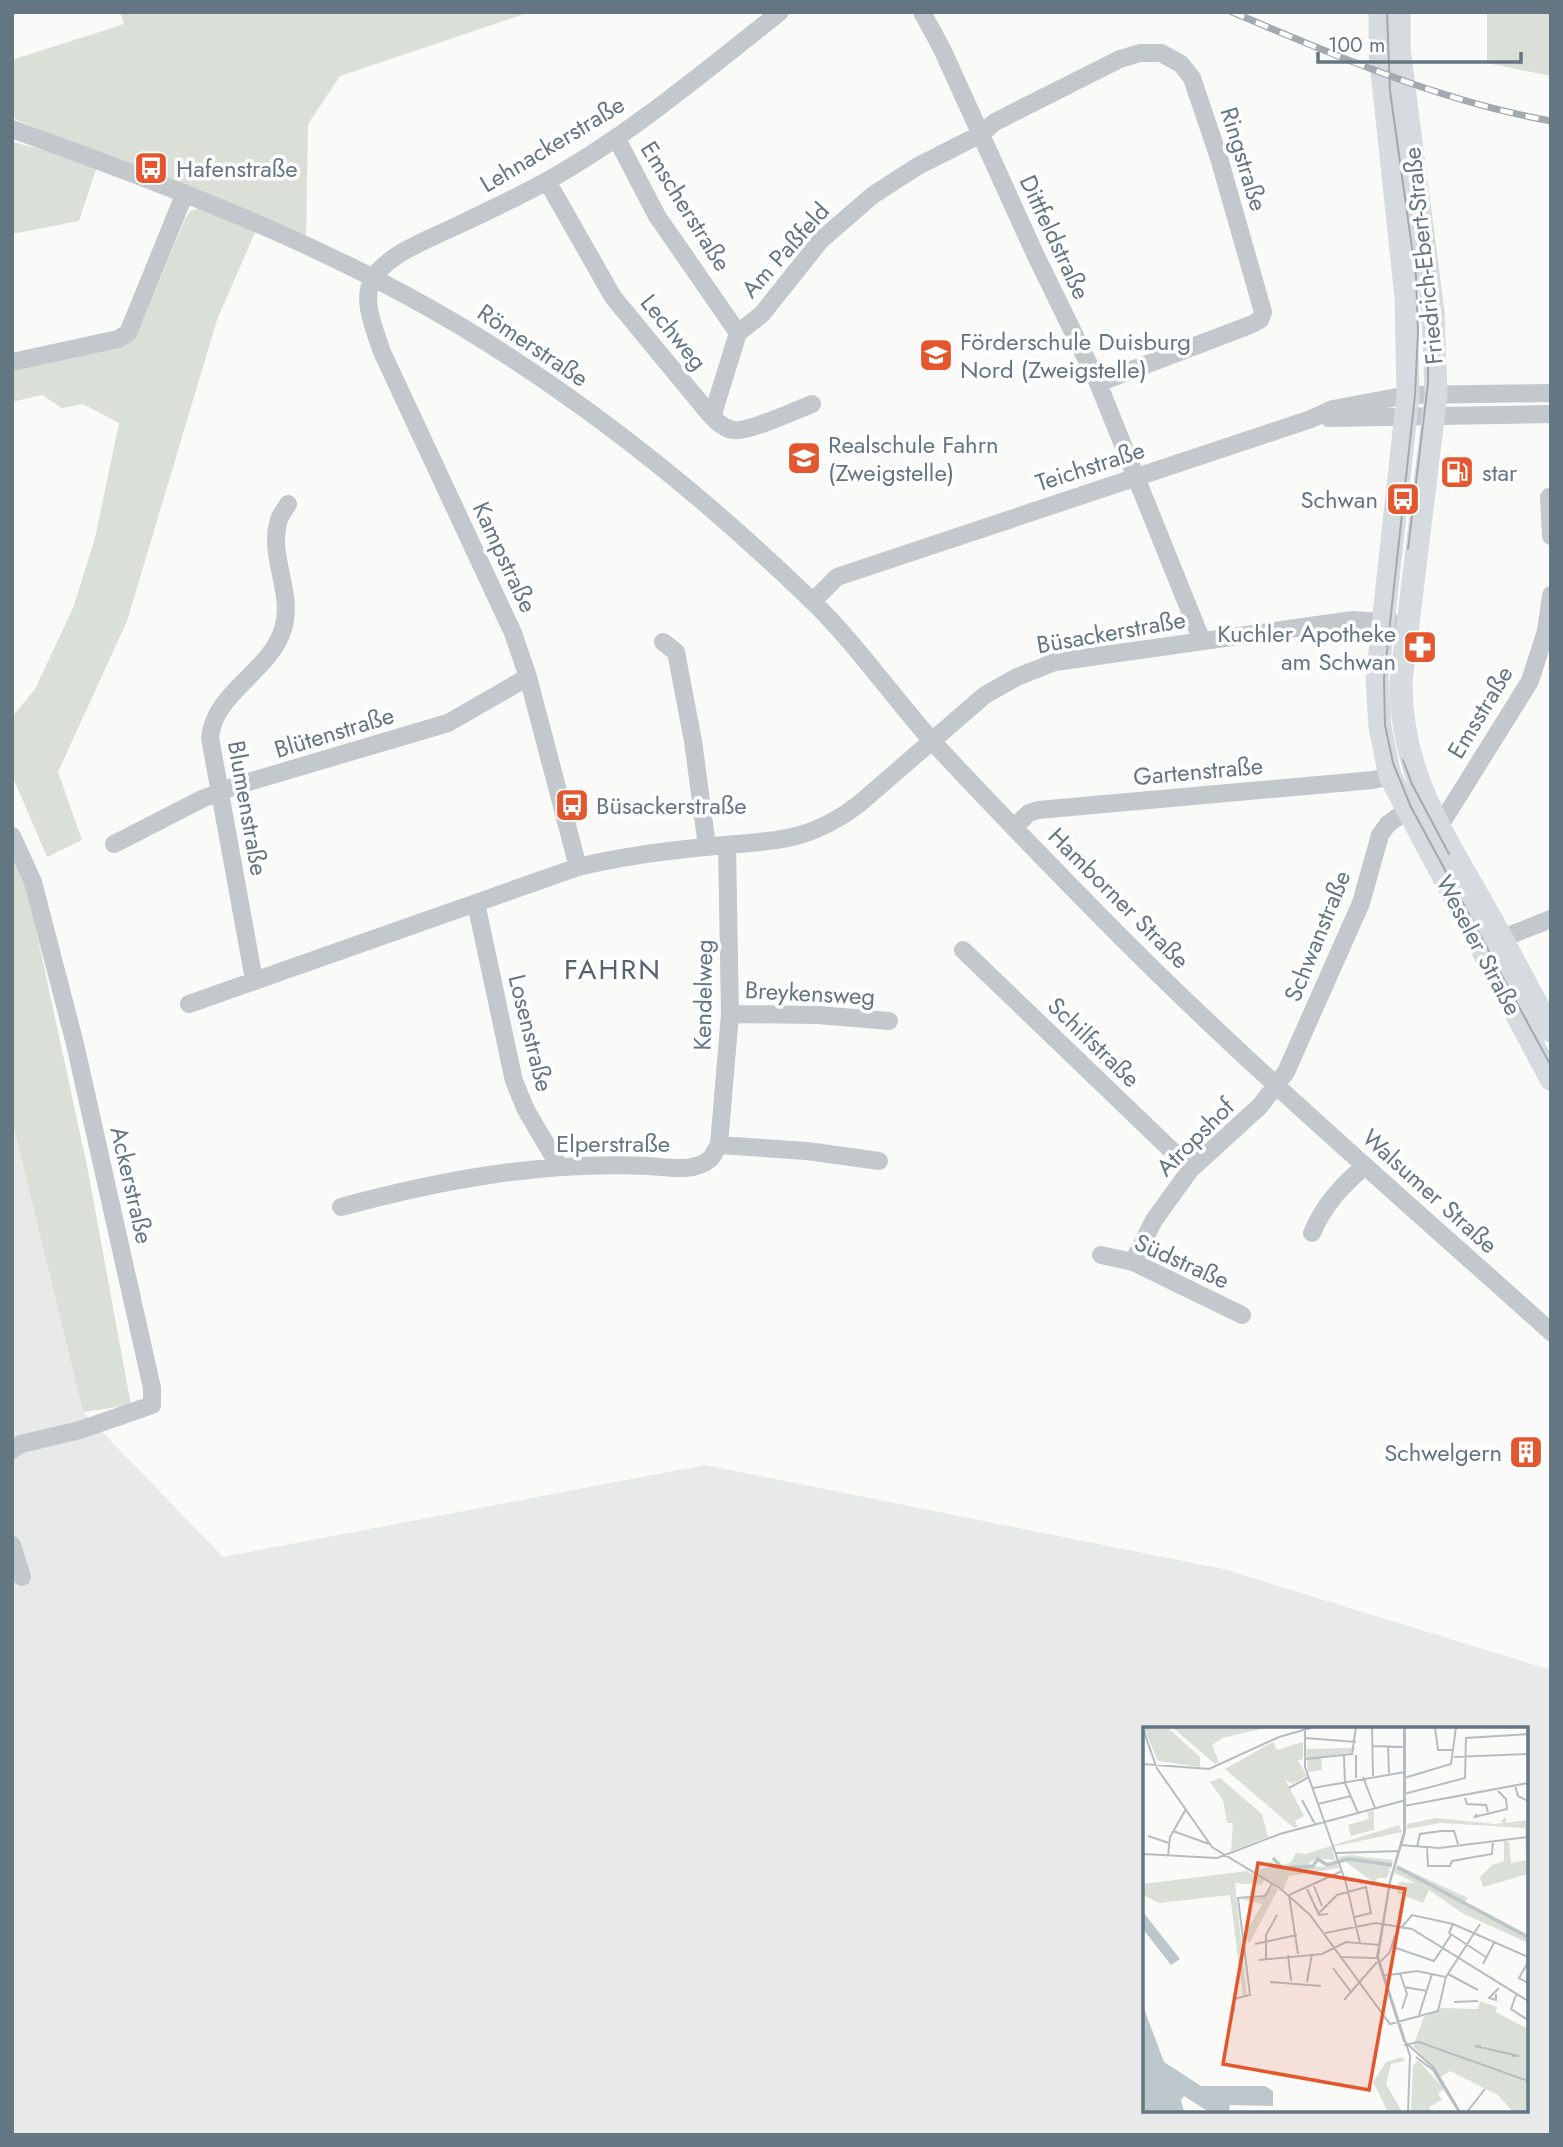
<svg xmlns="http://www.w3.org/2000/svg" width="1563" height="2147" font-family="Jost,sans-serif">
	<style>
		.built { fill: #e8e9e9; fill-rule: evenodd }
		.green { fill: #dadfd7 }
		.lines { fill: none; stroke-linecap: round; stroke-linejoin: round }
		.minor { stroke: #c3c8cc; stroke-width: 18 }
		.major { stroke: #d6dbdf; stroke-width: 23 }
		.tram { stroke: #a2aab0; stroke-width: 2 }
		.rail-casing { stroke: #a2aab0; stroke-width: 7 }
		.rail { stroke: #fff; stroke-width: 4.5; stroke-dasharray: 13; stroke-linecap: butt }
		.labels { text-anchor: middle; dominant-baseline: central; stroke-width: 7; stroke-linejoin: round; paint-order: stroke }
		.street-label { font-size: 24px; fill: #657683; stroke: #fff }
		.poi-label { font-size: 24px; fill: #657683; stroke: #fff; text-anchor: start }
		.quarter-label { font-size: 28px; letter-spacing: 2px; fill: #57646e; stroke: #fff }
		.inset-river { fill: none; stroke: #bbc7cb; stroke-width: 3.5 }
		.inset-road { fill: none; stroke: #b5bdc2; stroke-width: 2 }
		.view { fill: #e4572e; fill-opacity: 0.15; stroke: #e4572e; stroke-width: 3.5 }
		.inset-edge { fill: none; stroke: #657683; stroke-width: 3.5 }
	</style>
	<rect width="100%" height="100%" fill="#fafaf8"/>
	<path class="built" d="M12,1120l71,292 140,145 482,-92 518,104 328,101v465h-1539zM1145,1729h381v381h-381z"/>
	<path class="green" d="M120,12h410l-190,64 -32,48 -2,115 -294,-121v-58l112,-36z
		M1487,12h64v64l-64,-13z
		M12,142l86,21 -19,58 -67,13z
		M200,208l56,22 -39,90 -90,301 -69,151 24,68 -35,17 -35,-82v-58l23,-28 38,-81 22,-70 24,-115 -36,-19 -21,4 -20,-13 -30,7v-33l129,-44 44,-106 5,-8z
		M12,858l16,34 60,279 43,234 -48,7 -71,-292z"/>
	<g class="lines">
		<path class="minor" d="M922,12l20,37 94,207 62,127 104,258
			M12,129c172,62 343,126 496,227 108,70 209,153 302,243 45,43 81,96 123,143 56,61 114,120 172,179 142,144 296,276 446,411
			M617,139l40,77 81,117
			M547,181l66,116 94,114c7,8 15,17 26,19 14,3 63,-20 79,-26
			M12,362l106,-23 10,-6 57,-140
			M712,417l26,-84 24,-19 59,-74 52,-45 45,-29 63,-32 14,-12 125,-63 20,-6h21l20,11 11,14 27,80 44,154 -3,8 -10,5 -152,58
			M1329,418l222,-4
			M1549,497l2,39
			M813,601l24,-24 474,-158 22,-10 75,-14 143,-2
			M663,642l13,10 17,89 14,105
			M1014,827l15,-14 9,-3 335,-30 17,-4
			M1430,831l9,-4 91,-146 16,-50 5,-36
			M12,836l21,46 42,162 77,344v17l-72,25 -59,14 -9,6
			M114,844l88,-45 33,-13 213,-63 80,-46
			M578,867l-50,-190 -15,-44 -131,-281c-7,-22 -23,-55 -7,-77 18,-23 52,-35 77,-47 32,-15 64,-30 95,-47 84,-47 158,-110 233,-169
			M476,903l38,178 12,29 33,56
			M1490,943l61,-24
			M963,950l228,219
			M254,980l-44,-242c4,-46 60,-66 73,-109 11,-35 -14,-71 -5,-106 1,-7 7,-13 10,-19
			M189,1004l389,-137c42,-10 84,-16 128,-20 63,-7 100,-2 153,-43l126,-109 32,-18 38,-15 298,-42 41,3
			M730,1014l88,1 71,6
			M719,1145l11,-131 -3,-169
			M341,1207c100,-27 202,-46 307,-41 19,1 46,7 62,-7 3,-3 6,-10 9,-14l88,6 72,10
			M1312,1233c12,-28 29,-47 53,-67
			M1101,1255l32,7 109,53
			M1133,1262l21,-42 37,-51 69,-63 26,-34 75,-169 19,-68 8,-11 19,-14
			M12,1545l10,32"/>
		<path class="major" d="M1380,12v40l26,245 2,98 -31,284 3,48 10,49 161,303
			M1399,12v37l34,263 3,82 -35,287c-1,88 39,148 81,222 24,42 46,85 69,128"/>
		<path class="tram" d="M1387,12l3,79 26,185 2,56 -3,63 -31,283 1,47 8,38 18,44 140,259
			M1408,549l20,-166v-64
			M1403,760l9,24 37,70"/>
		<g class="rail-casing">
			<path id="rail" d="M1232,12c104,44 208,89 319,109"/>
		</g>
		<use href="#rail" class="rail"/>
	</g>
	<defs>
		<g id="bus-square" transform="scale(1.75)"><rect x="-9" y="-9" width="18" height="18" rx="4" fill="#e4572e" stroke="#fff"/><path d="M-5-6H5V4H4V6H2V4H-2V6H-4V4H-5ZM-3.5-4V0h7V-4ZM-3.5 1.2v1.5H-2V1.2ZM2 1.2v1.5H3.5V1.2Z" fill="#fff"/></g>
		<g id="school-square" transform="scale(1.75)"><rect x="-9" y="-9" width="18" height="18" rx="4" fill="#e4572e" stroke="#fff"/><path d="M0-5L7-2L0 1L-7-2ZM-4 1L0 2.5L4 1V4Q0 6-4 4Z" fill="#fff"/></g>
		<g id="fuel-square" transform="scale(1.75)"><rect x="-9" y="-9" width="18" height="18" rx="4" fill="#e4572e" stroke="#fff"/><path d="M-5.5-6h7V0h2V4h1.3V-2.5L3-4.5l.8-.8L6-3V5H2.5V1h-1V6h-7ZM-4.2-4.7v3.2H.2V-4.7Z" fill="#fff"/></g>
		<g id="pharmacy-square" transform="scale(1.75)"><rect x="-9" y="-9" width="18" height="18" rx="4" fill="#e4572e" stroke="#fff"/><path d="M-2-6h4v4h4v4h-4v4h-4v-4h-4v-4h4Z" fill="#fff"/></g>
		<g id="building-square" transform="scale(1.75)"><rect x="-9" y="-9" width="18" height="18" rx="4" fill="#e4572e" stroke="#fff"/><path d="M-4-6H4V6H1V3H-1V6H-4ZM-2.5-4.3h1.7v1.8h-1.7ZM.8-4.3h1.7v1.8H.8ZM-2.5-1h1.7V.8h-1.7ZM.8-1h1.7V.8H.8Z" fill="#fff"/></g>
	</defs>
	<g fill-rule="evenodd">
		<use href="#bus-square" x="151" y="168"/>
		<use href="#school-square" x="936" y="355"/>
		<use href="#school-square" x="804" y="458"/>
		<use href="#fuel-square" x="1457" y="472"/>
		<use href="#bus-square" x="1403" y="499"/>
		<use href="#pharmacy-square" x="1420" y="647"/>
		<use href="#bus-square" x="572" y="805"/>
		<use href="#building-square" x="1526" y="1452"/>
	</g>
	<g class="labels">
		<g class="street-label">
			<text transform="translate(552 144) rotate(-31)">Lehnackerstraße</text>
			<text transform="translate(1244 159) rotate(73)">Ringstraße</text>
			<text transform="translate(686 206) rotate(58)">Emscherstraße</text>
			<text transform="translate(1055 237) rotate(65)">Dittfeldstraße</text>
			<text transform="translate(785 250) rotate(-48)">Am Paßfeld</text>
			<text transform="translate(1423 256) rotate(-96)">Friedrich-Ebert-Straße</text>
			<text transform="translate(674 332) rotate(51)">Lechweg</text>
			<text transform="translate(533 345) rotate(34)">Römerstraße</text>
			<text transform="translate(1090 466) rotate(-18)">Teichstraße</text>
			<text transform="translate(505 557) rotate(65)">Kampstraße</text>
			<text transform="translate(1111 632) rotate(-10)">Büsackerstraße</text>
			<text transform="translate(1480 712) rotate(-59)">Emsstraße</text>
			<text transform="translate(334 732) rotate(-17)">Blütenstraße</text>
			<text transform="translate(1198 771) rotate(-5)">Gartenstraße</text>
			<text transform="translate(248 808) rotate(80)">Blumenstraße</text>
			<text transform="translate(1119 898) rotate(45)">Hamborner Straße</text>
			<text transform="translate(1317 936) rotate(-68)">Schwanstraße</text>
			<text transform="translate(1479 945) rotate(62)">Weseler Straße</text>
			<text transform="translate(810 993) rotate(3)">Breykensweg</text>
			<text transform="translate(703 995) rotate(-89)">Kendelweg</text>
			<text transform="translate(531 1033) rotate(76)">Losenstraße</text>
			<text transform="translate(1094 1042) rotate(44)">Schilfstraße</text>
			<text transform="translate(1195 1137) rotate(-45)">Atropshof</text>
			<text x="613" y="1143">Elperstraße</text>
			<text transform="translate(132 1185) rotate(77)">Ackerstraße</text>
			<text transform="translate(1430 1191) rotate(42)">Walsumer Straße</text>
			<text transform="translate(1182 1261) rotate(24)">Südstraße</text>
		</g>
		<g class="poi-label">
			<text x="176" y="168">Hafenstraße</text>
			<text x="960" y="341">Förderschule Duisburg<tspan x="960" dy="28">Nord (Zweigstelle)</tspan></text>
			<text x="828" y="444">Realschule Fahrn<tspan x="828" dy="28">(Zweigstelle)</tspan></text>
			<text x="1482" y="472">star</text>
			<text x="1378" y="499" text-anchor="end">Schwan</text>
			<text x="1396" y="633" text-anchor="end">Kuchler Apotheke<tspan x="1396" dy="28">am Schwan</tspan></text>
			<text x="596" y="805">Büsackerstraße</text>
			<text x="1502" y="1452" text-anchor="end">Schwelgern</text>
		</g>
		<g class="quarter-label">
			<text x="613" y="969">FAHRN</text>
		</g>
	</g>
	<g transform="translate(1143 1727)">
		<rect width="385" height="385" fill="#fafaf8"/>
		<path d="M0,0h24l33,30v10l-42,-6zM29,0h98l-48,11 -10,7 7,17 -4,2zM130,15l4,8 26,-8v17l-5,1 9,16 -15,8 -7,-5 19,37 -9,5 3,6 -4,1 -69,-59zM213,21l-3,4 -32,5 1,13 -14,2 -2,-23zM77,51l42,36 6,23 -37,14 2,-28h-6l-4,-23 -13,-18zM231,84v19l-23,6 -3,-11 21,-6 -2,-7zM363,90v6l22,-3v54l-45,13 -3,-10 12,-12 12,-4v-20l5,1 2,21 15,-3 -1,-32 -84,-5 -35,6 2,-5 27,-6 60,6 9,-1 -3,-2zM256,98l3,7 -70,15 3,13 -18,-2 -12,8 23,1 9,-5 2,6 -50,8 -6,14 -18,-11 -3,6 -27,-2 12,114 -4,-1 -13,-101 -71,8 -16,-8v-11l104,-13 10,5 -4,-5 16,-4v-6l9,6 13,-5 5,-9 9,1zM206,128l44,5 -6,18h-10l-1,6 -37,-27zM254,138l71,33 -3,4 63,33v8l-66,-30 -33,-23 -6,13 -26,-10 2,-11 17,1 -22,-10zM130,159l5,3 -29,55 -3,-12 16,-28 -21,-5 23,-2zM337,274l17,6 -1,5 32,17v83h-15l-15,-17 -48,-24 -9,6 -28,-31 11,-29 17,-9 37,1zM259,330l3,4 -14,3 -5,20 16,28h-14l-15,-30 13,-20zM275,333l26,29 -6,4 4,7 -13,7 2,5h-20l2,-46z" fill="#dadfd7"/>
		<path d="M0,185l37,47 -9,6 -28,-36zM0,279l21,56 37,24h64l8,5v15l-43,-1 -1,7h-20l-25,-16 -3,4 3,12h-41z" fill="#bbc7cb"/>
		<path class="inset-river" d="M130,131l9,10 31,-2 5,-7 9,6 21,-6 44,6M254,140l131,70"/>
		<path class="inset-road" d="M229,0l1,49M261,0v105l-14,49 -13,76 27,84 30,27 26,44M262,0v105l-15,50 -12,75 32,99 -2,56M292,0l3,23h16M162,1v39l41,116 14,60M0,2l13,37M162,11l51,4M229,19l32,1M245,19l1,27M213,28v23M201,29l1,27 13,30M311,30l74,-3M162,32l47,-5 4,-27M0,37l66,5 70,-32 35,-10M13,40l56,80 69,42 29,26 80,109 48,-13 8,-34 34,-53M220,50l12,31M261,51l47,-14 5,-37M372,58l3,11 10,5M146,61l20,-11M170,61l92,-16M261,67l61,-16 1,-40 62,-4M322,71l2,6 19,1 2,7M159,73l13,24M175,77l33,-8M261,79l124,-23M334,87l-2,3 32,-8 -1,-10 -8,-8M30,104l36,13M5,109l21,7M257,118l39,3 89,-11M274,120l3,-13 21,-3h13l4,13M284,121l1,18h22l2,-5 40,-7 1,-13M193,126l64,-2M0,127l74,4 63,-24 126,-34M25,129l2,-19 16,-28M171,159l8,20M164,162l12,26 9,-1M146,168l9,59M146,168l53,-24M175,187l19,-19 29,-8 5,26 -16,4M310,197l-4,9 37,24M258,201l11,-13 41,9 75,33M182,206l51,-10 36,6 116,72M112,217l42,-9M250,220l41,14 17,-26M145,228l3,26M197,230l36,1M123,232v-24l11,-20M116,233l63,-6 24,-12 34,3M385,235l-9,16 9,5M235,237l12,-12 5,-17M340,237l12,-23M190,241l18,24M257,246l7,21 -5,15M305,247l30,16M239,249l35,-5 29,6M127,255l51,4M164,255l5,-28M261,260l23,4M353,267v6l-7,-2 10,-10M373,268l-5,14 17,11M201,273l33,-38M311,275l24,-1M91,284v-12l16,-4 -12,-97 27,-2 7,-12M276,288l13,-41M261,318l15,-3 109,39M338,319h-6l44,10h-7M273,330l17,13 26,42M324,385l18,-23"/>
		<path class="view" d="M115,136l147,26 -36,201 -146,-26z"/>
		<rect width="385" height="385" class="inset-edge"/>
	</g>
	<rect width="1563" height="2147" fill="none" stroke="#657683" stroke-width="28"/>
	<path d="M1318 52v10h203v-10" fill="none" stroke="#657683" stroke-width="3.5"/>
	<text x="1328" y="52" font-size="21" fill="#657683" stroke="#ffffff" stroke-width="5" paint-order="stroke">100 m</text>
</svg>
